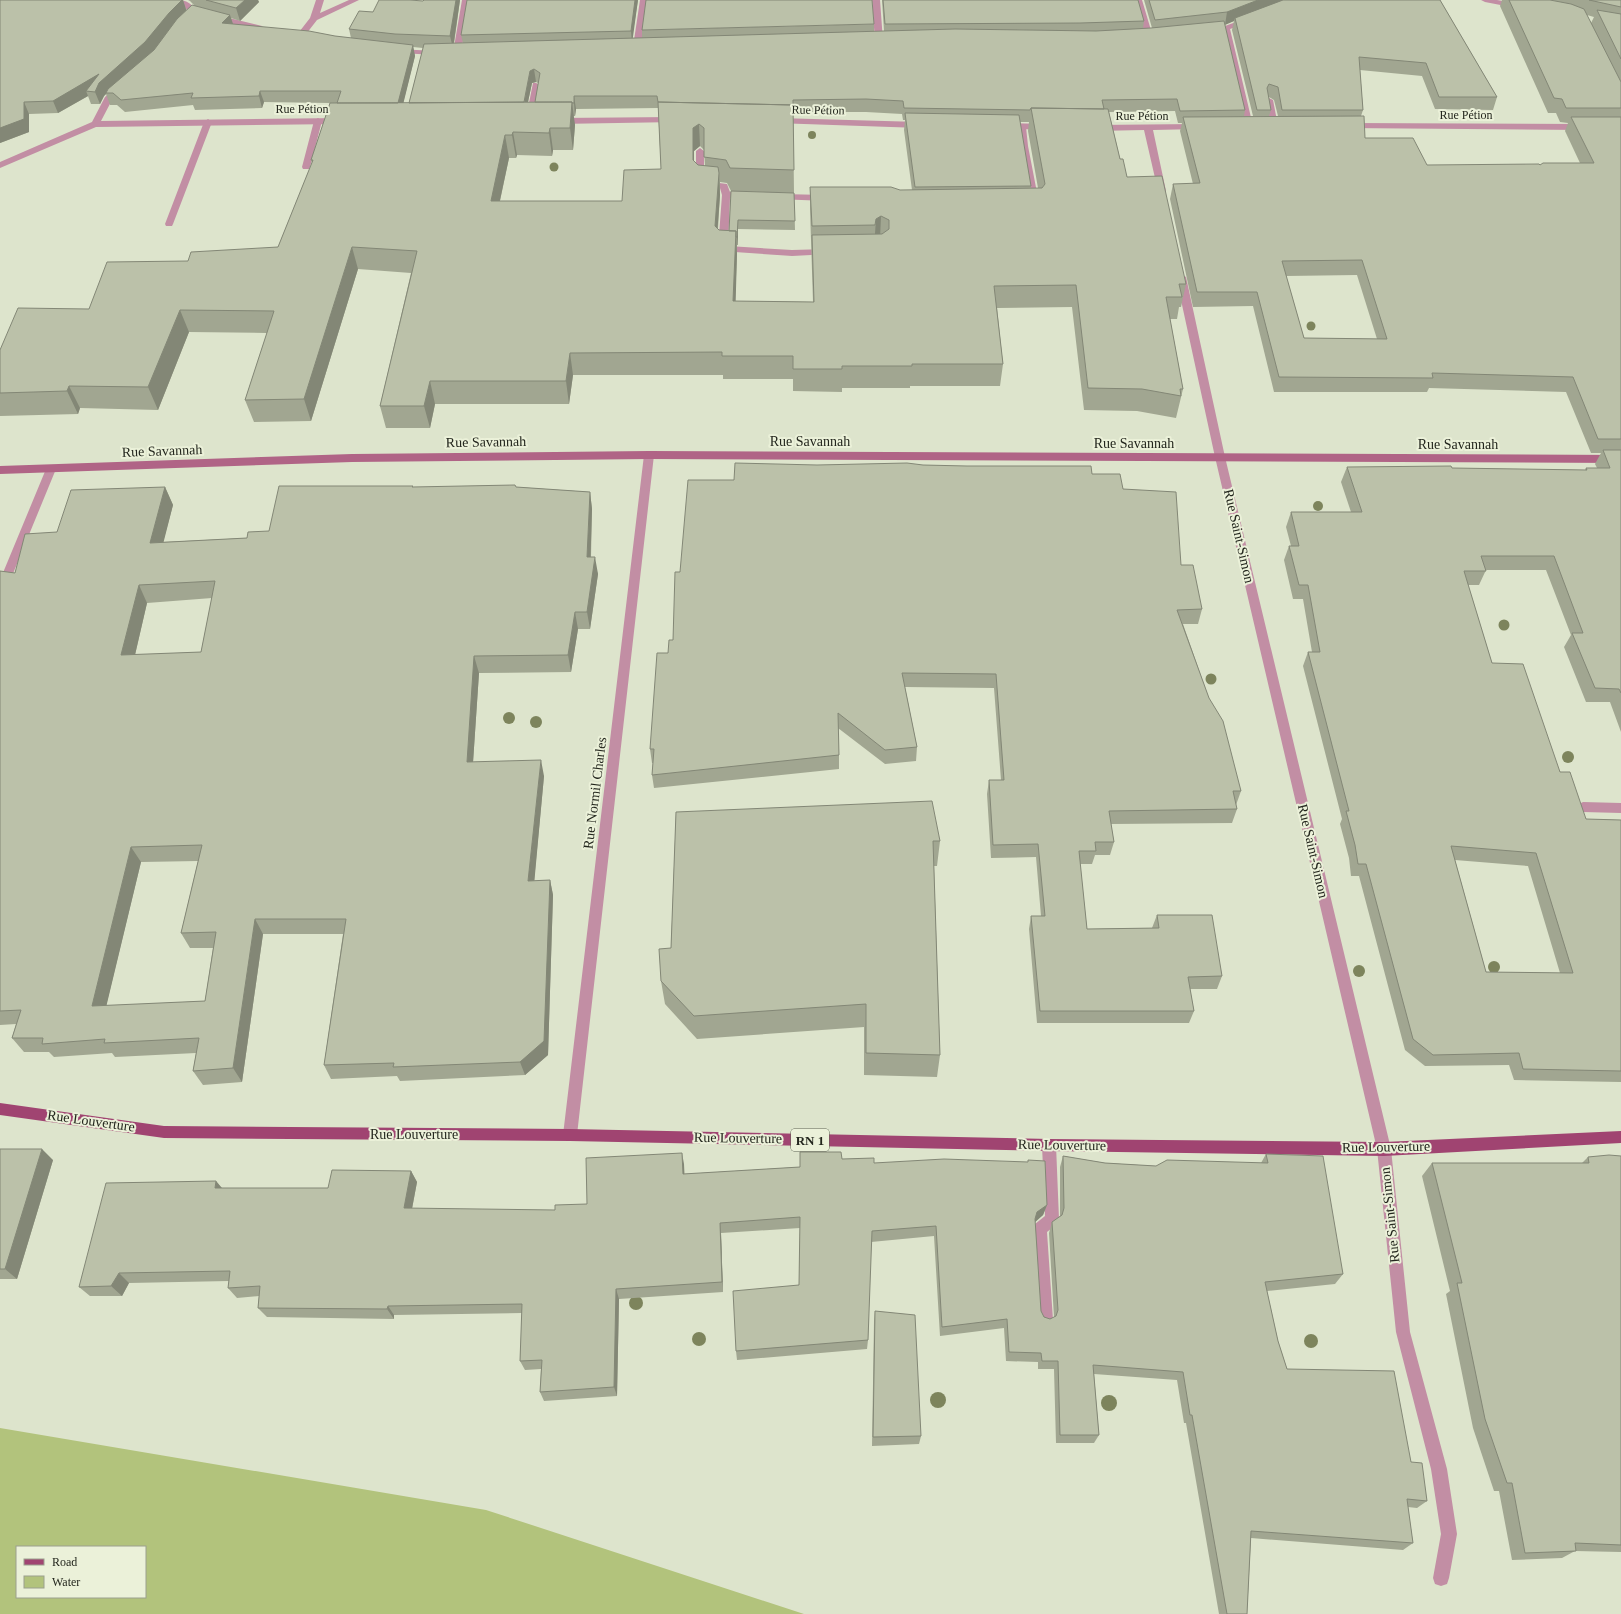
<svg xmlns="http://www.w3.org/2000/svg" width="1621" height="1614" font-family="'Times New Roman',serif">
	<style>
		.water { fill: #b2c37c; fill-rule: evenodd }
		.lines { fill: none; stroke-linecap: round; stroke-linejoin: round }
		.lane { fill: #c28ea4; fill-rule: evenodd }
		.street { fill: #c28ea4; fill-rule: evenodd }
		.secondary { fill: #b06486; fill-rule: evenodd }
		.primary { fill: #a04471; fill-rule: evenodd }
		.tree { fill: #7d845c }
		.wall { fill: #a1a691; fill-rule: evenodd }
		.shaded-wall { fill: #838776 }
		.building { fill: #bbc1a9; stroke: #838776; fill-rule: evenodd }
		.labels { text-anchor: middle; dominant-baseline: central; stroke-width: 4; stroke-linejoin: round; paint-order: stroke }
		.far-street-label { font-size: 12px; fill: #23261d; stroke: #ebf1d9 }
		.shield { fill: #ebf1d9; stroke: #5f6355; stroke-width: 1 }
		.shield-label { font-size: 13px; font-weight: bold; fill: #23261d }
		.street-label { font-size: 14px; fill: #23261d; stroke: #ebf1d9 }
	</style>
	<rect width="100%" height="100%" fill="#dde4cc"/>
	<path class="water" d="M0,1428l486,82 318,104h-804zM17,1547h128v50h-128z"/>
	<g class="lines">
		<path class="lane" d="M533,83h3l4,2 -6,33 -4,3 -4,-3z
			M1266,98h3l4,2 5,26 -1,2h-6l-1,-2 -5,-26z
			M318,118l4,3 -12,46 -1,2h-6l-1,-2 12,-46z
			M208,119l4,3 -39,102 -1,2h-6l-1,-2 39,-102z
			M1022,124l4,3 2,19 11,57 -4,3 -4,-3 -11,-57 -2,-19z
			M700,148l4,3v30l23,3 3,8h17l4,3 -4,3h-17l-2,48 64,4 35,-1 5,3 -2,2 -38,2 -72,-5 -2,-2 4,-54 -2,-7 -20,-2 -4,-3v-32z
			M779,194l48,1 4,3 -4,3 -51,-2 -1,-2z
			M1583,802l38,1v10l-38,-1 -4,-2 -2,-3 2,-3z
			M1049,1139l5,1 2,5 3,74 -2,5 -10,8 6,88 -2,5 -5,2 -5,-2 -2,-5 -6,-91 2,-5 10,-8 -3,-71 2,-5z"/>
		<path class="street" d="M171,0c13,0 17,0 25,10l66,16 1,2 -4,2 -69,-16 -6,-8z
			M316,0h8l-4,13 29,-13h10l-42,20 -14,18h-6l-1,-2 14,-18z
			M462,0h8l-9,53 -4,2 -4,-2z
			M640,0h8l-7,47 -4,2 -4,-2z
			M872,0h8l3,41 -4,2 -4,-2z
			M1134,0h8l11,37 -1,2h-3l-4,-2z
			M1481,0h16l22,4 1,2 -4,2 -31,-6z
			M1247,18h3v4l-20,7 23,97 -4,3 -4,-3 -11,-42 -11,-53 -12,1 -4,-2 1,-2 17,-2z
			M396,49l41,2 4,2 -4,2 -38,-2 -4,-2z
			M117,86h3l4,2 -12,12 -11,21 239,-3 4,3 -4,3 -244,3 -96,41v-6l92,-40 13,-25z
			M674,117l3,1 1,2 -1,2 -119,2 -4,-3 4,-3z
			M778,118l142,4 4,3 -4,3 -145,-5 -1,-2 1,-2z
			M1004,123l40,1 4,3 -4,3 -43,-2 -1,-2z
			M1348,123l234,1 4,3 -4,3 -237,-2 -1,-2 1,-2z
			M1196,124l4,3 -1,2 -46,1 13,61 -4,3 -4,-3 -14,-61 -48,1 -4,-3 4,-3z
			M1181,274l5,3 39,180 166,692 19,183 37,137 10,65 -8,44 -2,6 -6,2 -6,-2 -2,-6 8,-44 -10,-65 -35,-137 -19,-183 -162,-692 -39,-180z
			M649,451l5,4 -77,680 -2,5 -5,1 -5,-1 -2,-5 81,-680z
			M51,465l4,1 1,3 -51,124 -1,3 -4,1v-17l46,-111 1,-3z"/>
		<path class="secondary" d="M649,451l972,4v8l-972,-4 -297,3 -352,12v-8l352,-12z"/>
		<path class="primary" d="M0,1103l164,23 406,3 479,10 335,3 237,-11v12l-237,13 -335,-5 -479,-10 -406,-3 -164,-23z"/>
	</g>
	<g class="tree">
		<circle cx="812" cy="135" r="4"/>
		<circle cx="554" cy="167" r="4.5"/>
		<circle cx="1311" cy="326" r="4.5"/>
		<circle cx="1318" cy="506" r="5"/>
		<circle cx="1504" cy="625" r="5.5"/>
		<circle cx="1211" cy="679" r="5.5"/>
		<circle cx="509" cy="718" r="6"/>
		<circle cx="536" cy="722" r="6"/>
		<circle cx="1568" cy="757" r="6"/>
		<circle cx="1494" cy="967" r="6"/>
		<circle cx="1359" cy="971" r="6"/>
		<circle cx="636" cy="1303" r="7"/>
		<circle cx="699" cy="1339" r="7"/>
		<circle cx="1311" cy="1341" r="7"/>
		<circle cx="938" cy="1400" r="8"/>
		<circle cx="1109" cy="1403" r="8"/>
	</g>
	<path class="wall" d="M0,0h183l3,10 9,-4 -5,-5 -2,-1h70l1,2 -19,19 -9,-3 2,6 118,14 -2,-9 24,-17 50,-11 37,-1 -6,44 9,-1 -2,-8 177,-35 -6,38h10v-8l232,-6v8l10,-1 -2,-31h256l6,21 -1,8 9,-1 -8,-28h296l57,97 -4,13 -58,-1 -13,-33 -62,-6 3,40 -2,6 4,22 62,27h113l40,-2 -15,-32 3,-8 -8,-1 -4,-9h-8l-48,-107 2,-6h119v732l-11,-30h-24l-22,-55 7,-12 -25,-65h-60l-7,15h-11l24,78 68,109 26,47 35,1v262l-107,-2 -5,-15 -84,1 -20,-16 -46,-174h-8l-2,-18 -9,-34 2,-5 -39,-153 5,-14h4l-9,-53h-10l-9,-39 5,-14h2l-5,-19 5,-15h60l-10,-30 6,-15 238,3 1,-2h11l-2,-4 6,-11h-10l-25,-61 -137,-4 -2,4h-153l-21,-86 -60,1 -23,-108 3,-15h20l-13,-53 2,-8h-4l-3,-12 -66,1 11,47 7,18 59,107 -5,23h-2l-2,12h-7l13,70 -7,29 -39,-7 -53,-1 -12,-103 -75,1 6,56 -3,22h-90v2h-68v4l-49,-1v-12h-70v-4h-150l-4,29h-134l-5,24h-44l-6,-22 31,-133 -53,-4 -47,152 -57,1 -9,-22 22,-67 -78,-1 -31,78 -78,-2 -2,6 -78,2v-66l89,-41 99,-48 90,-14 34,-84 -1,-3 19,-57 -66,-1 -2,6 -67,2 -2,-5 -68,7 -8,-7h-7l-4,-11 -2,2 -4,8h-9l-3,-8 -30,17 -29,1v18l-29,11zM1587,15l7,2 -3,6zM1234,21l-2,9 21,86h-9l1,-6 -20,-86zM413,47l10,1 -14,55h-6l12,-47zM536,82l2,1 -3,19h-7l4,-19zM1269,97l5,3 4,16h-9l2,-6zM658,108l3,61 -39,32h-122l9,-43h7l1,-3 35,1 1,-6h20l2,-25 -2,-9h2l1,-7zM793,112h73l36,2 1,6h2l-1,10 8,60h-12l-90,-3v22l3,93 -78,-1 2,-47v-9h1v-16l57,1 -1,-37 -63,-2 -2,40 -10,-1 -1,-1 2,-34v-13l7,1 4,8 63,2zM1020,122h9l-1,9 10,57h-7v-2zM700,146l4,4 1,16 -7,-1 -4,-3v-11zM1357,275l20,64 -73,-1 -18,-62zM1455,860l73,6 32,107 -74,-1z
		M817,465h106l169,9 31,15 58,76 21,44 -4,15h-15l58,167 -5,14 1,4 -5,14 -121,1 3,18 -4,13h-15l-3,9h-12l7,65 65,-1 5,-13 65,61 -5,13h-27l4,22 -5,12h-152l-8,-94 2,-13h10l-5,-59 -45,1 -4,-64 2,-14h12l-7,-92 -89,-1 12,60 -1,14 -31,3 -47,-36 1,27v14l-185,19 -2,-13 1,-12h-1l-2,-14 18,-96 5,-13 7,-68 54,-92z
		M165,487l8,18 -10,37 84,-4 166,-51h103l74,5 2,17 -1,48 7,17 -8,55h-12l-7,43 -92,1 -6,89 71,14 -10,105 16,-1 3,15 -5,160 -23,20 -125,6 -3,-5 -66,3 -7,-14 19,-131h-80l-21,148 -39,3 -10,-14 3,-18 -81,4 -3,-4 -58,4 -5,-5h-25l-12,-14 4,-14 -16,1v-454l15,2 42,-41zM212,598l-11,54 -66,3 12,-52zM198,861l-17,72 9,15h23l-8,53 -99,5 35,-144z
		M676,812l264,29 -3,25h-3l6,189 -3,22 -73,-2v-48l-167,12 -32,-35 -4,-23 10,-33z
		M0,1149l53,11 -36,119h-17z
		M1266,1154l77,120 -8,10 -68,7 11,50 9,28 124,93 16,39 -10,7 -9,-1 5,36 -10,7 -152,-12 -4,76h-28l-33,-191h-2l-7,-43 -83,-6 5,61 -5,8h-38l-2,-74h-16v-7l-32,-1 -2,-33 -64,8 -6,-100 -63,6 -3,98 -1,9 -130,11 -1,-9 63,-66 1,-57 -79,5 2,59 -104,7 -2,97 -73,5 -4,-9 1,-23 -16,1 -5,-9 2,-48 -128,2v4l-127,-2 -9,-9 1,-12 -22,2 -9,-10 1,-7 -100,2 -7,13h-32l-11,-9 137,-106 6,7h106l83,-17 6,11 -5,27 143,1 32,-6 97,-40v10l116,-7 42,-8 32,4 154,-1v-2l19,45 -4,10 -8,7 6,89 3,6 6,2 4,-2 -5,-84 3,-11 8,-6v-49l3,-11 42,7 51,3 105,-3z
		M1621,1156v396l-46,-1 -13,7 -50,2 -13,-69h-5l-21,-63 -27,-134 4,-3 -28,-115 10,-13h150l6,-6z
		M875,1311l46,125 -2,8 -47,2 2,-125z"/>
	<path class="shaded-wall" d="M182,0h1l4,12 -37,43 -44,38v1l-2,2 -4,8 -5,-12 -9,-1 2,5 -30,17 -5,-12 116,-88z
		M245,0h13l1,2 -19,19 -4,-13z
		M456,0h4l-7,48 -3,-12z
		M635,0h3l-6,44 -1,-13z
		M1258,0h34l-57,18 -1,3 -9,4 2,-13z
		M230,15l4,12 -12,-4z
		M413,45l2,11 -15,61 -3,-12z
		M534,69l2,13 -4,1 -7,33 -1,-12 6,-33z
		M260,91l4,11 -2,6 -3,-12z
		M574,96l2,13 -1,7 -1,-13z
		M24,102l5,12v18l-29,11v-15z
		M572,102l3,23 -2,25 -3,-22z
		M699,124l1,22 -6,5v32l-1,-23v-32z
		M550,128l3,22 -1,6 -3,-23z
		M513,132l4,23 -1,3 -4,-23z
		M505,135l4,23 -14,65 -4,-22z
		M719,173l1,22 -4,54 -1,-23z
		M881,216l-1,23 -6,9 2,-29z
		M738,220v25l-1,-8z
		M736,231l1,23 -2,70 -2,-23z
		M352,247l6,22 -47,152 -7,-22z
		M180,310l9,22 -31,78 -10,-23z
		M570,353l3,22 -4,29 -3,-23z
		M430,381l5,23 -5,24 -6,-22z
		M69,386l11,22 -2,6 -11,-23z
		M165,487l8,18 -14,55 -9,-17z
		M590,492l2,17 -2,65 -3,-17z
		M595,557l3,17 -8,55 -3,-17z
		M139,585l8,18 -16,69 -10,-17z
		M575,612l3,17 -7,43 -3,-17z
		M474,656l5,17 -7,105 -5,-16z
		M541,760l3,16 -11,120 -5,-15z
		M131,847l10,15 -38,158 -11,-14z
		M550,880l3,15 -5,160 -23,20 -5,-13z
		M255,919l8,15 -21,148 -9,-14z
		M42,1149l11,11 -36,119 -12,-10z
		M682,1153l2,11 1,21 -2,-11z
		M411,1171l6,11 -7,37 -6,-11z
		M216,1181l9,11 -10,-4z
		M1047,1205l-4,10 -9,8 1,-4 2,-7z
		M720,1223l1,10 2,59 -1,-10z
		M119,1273l10,10 -7,13 -11,-10z
		M616,1289l3,10 -2,97 -3,-9z
		M388,1306l6,9v4l-7,-10z"/>
	<path class="building" d="M0,0h182l-13,13 -24,29 -46,41 -4,9 -9,-1 13,-17 -46,27 -29,1v17l-24,9z
		M206,0h39l-9,8z
		M379,0h31l13,1 1,-1h32l-6,36 -55,-2 -46,-5 10,-18 14,1z
		M467,0h168l-4,31 -170,4z
		M646,0h226l2,24 -232,6z
		M883,0h255l6,21 -64,2 -195,1z
		M1149,0h109l-31,12 -72,8z
		M1283,0h157l57,97h-58l-13,-34 -67,-6 4,53h-81l-4,-23 -9,-3 -2,4 4,22h-14l-22,-92z
		M1509,0h41l21,4 13,5 37,73v26h-55l-4,-9 -8,-1z
		M1589,0h32v7z
		M192,5l38,10 -8,8 87,8 26,5 78,9 -15,58h-61l4,-12h-81l-1,5 -68,2 2,-5 -72,7 -8,-7h-7l2,-4 46,-39 23,-31z
		M1597,10l24,4v45z
		M1224,21l21,89 -65,1 -3,-12 -75,1 2,9 -73,-1 -1,2 -126,-2 -1,-7 -37,-2 -73,1v5l-135,-3 -1,-6h-83v7h-2v-1h-37l5,-29 -6,-4 -4,2 -6,31 -115,1 15,-59 531,-15 141,2 55,-3z
		M572,102l-2,26h-20l-1,5 -36,-1 -1,3h-7l-14,66h131l2,-31 37,-1 -3,-67 135,3 1,65 -64,-2 -4,-8 -22,-3v-29l-5,-4 -6,4v32l5,5 20,2 1,6 -4,53 4,4 17,1 -3,70 81,1 -2,-67 70,-1 7,-5v-9l-8,-4 -5,3 -1,6 -63,1 -2,-39h81l9,3 142,-2 3,-4 -14,-76 77,1 12,50h3l4,18 35,-1 24,108h-7l3,13h-16l17,92h-3l1,7 -39,-7 -54,-1 -12,-103 -82,1 9,78h-91v2h-70v3h-49v-13h-71v-4l-152,1 -4,28h-136l-6,25h-44l37,-155 -65,-4 -48,152 -59,1 29,-89 -94,-1 -32,77 -79,-1 -2,5 -67,2v-43l18,-42 71,1 18,-47 81,-1 3,-9 87,-5 35,-87h-2l19,-57z
		M905,113l114,2 12,71 -116,1z
		M1364,116l1,22h48l14,27 112,-1 1,1 3,-2h51l-23,-46h50v322h-23l-25,-62 -141,-4 1,5 -154,-1 -22,-85h-60l-24,-108 27,-1 -17,-66zM1362,260l25,79 -83,-1 -22,-77z
		M731,191l63,2 1,28 -57,-1 -1,17h-1v-6h-7z
		M1603,450h18v243l-2,-4 -24,-1 -23,-55h11l-29,-77h-73l5,15h-22l28,92 31,1 37,108h10l16,47 35,1v251l-98,-2 -4,-16 -86,2 -20,-16 -47,-175h-8l-3,-19 -9,-34h3l-41,-159h12l-12,-67h-9l-10,-39h10l-8,-34h71l-15,-45 104,-1 1,2 135,2 -1,-2h24zM1451,846l85,7 37,120 -87,-1z
		M735,463l82,2 90,-2 16,2 44,1h124l1,8h28l3,15 53,3 5,73h12l9,44 -25,1 32,88 14,23 18,70h-8l4,18 -128,2 5,31h-19l1,9h-17l8,78 72,-1 -2,-13h55l10,61 -34,1 6,34h-154l-9,-95h14l-7,-72 -45,1 -4,-65h15l-8,-106 -94,-1 15,74 -32,3 -47,-37 1,42 -187,20 2,-26h-4l7,-96h11l1,-13h4l2,-68h5l8,-92h46z
		M515,485l1,2 74,5 -3,65h8l-8,55h-12l-7,43 -94,1 -7,106 74,-2 -13,121 22,-1 -6,161 -24,21 -127,5 1,-4 -70,2 22,-146h-91l-22,149 -40,3 6,-33 -95,5 1,-4 -63,5 1,-6h-31l9,-28 -21,1v-440l15,2 10,-39 32,-2 14,-42 94,-3 -15,56 97,-5 1,-6 21,-1 10,-45h134l-1,1zM215,581l-14,71 -80,3 18,-70zM202,845l-21,88 35,-1 -11,69 -113,5 39,-159z
		M932,801l8,40h-7l7,214 -74,-2v-49l-172,12 -33,-35 -2,-32 12,-1 5,-136z
		M0,1149h42l-37,120h-5z
		M800,1152h41l1,7 32,-1v5l70,-4 84,3v-2l17,1 2,44 -10,7 -2,7 6,92 3,6 6,2 6,-3 2,-6 -6,-88 10,-7 2,-7 -1,-52 42,7 51,3 11,-6 101,3 -2,-9 57,2 20,118 -78,8 13,59 9,28 107,2 17,91 11,1 5,38 -20,-2 6,44 -162,-12 -4,83h-20l-35,-199h-2l-7,-43 -90,-7 6,70h-39l-2,-74h-16l-1,-8 -32,-1 -2,-33 -65,8 -6,-101 -64,5 -4,109 -132,11 -3,-60 66,-6 1,-68 -80,6 2,59 -106,7 -2,98 -74,5 2,-32 -22,1 2,-57 -134,2 -1,3 -129,-1 2,-22 -32,2 2,-17 -111,2 -8,13 -32,1 27,-104 110,-2 -1,7h113l4,-18 79,1 -7,37 151,2v-5l32,-1 -1,-46 96,-5 1,21 117,-7z
		M1609,1155l12,1v389l-46,-2 1,8 -51,2 -13,-70h-5l-22,-64 -28,-136h5l-30,-120h157l-1,-6z
		M875,1311l40,4 6,121 -48,1z"/>
	<g class="labels">
		<g class="far-street-label">
			<text x="302" y="109">Rue Pétion</text>
			<text transform="translate(818 110) rotate(1)">Rue Pétion</text>
			<text x="1466" y="115">Rue Pétion</text>
			<text x="1142" y="116">Rue Pétion</text>
		</g>
		<rect class="shield" x="791" y="1129" width="38" height="22" rx="3"/>
		<g class="shield-label">
			<text x="810" y="1140">RN 1</text>
		</g>
		<g class="street-label">
			<text x="810" y="441">Rue Savannah</text>
			<text transform="translate(486 442) rotate(-1)">Rue Savannah</text>
			<text x="1134" y="443">Rue Savannah</text>
			<text x="1458" y="444">Rue Savannah</text>
			<text transform="translate(162 451) rotate(-2)">Rue Savannah</text>
			<text transform="translate(1239 536) rotate(77)">Rue Saint-Simon</text>
			<text transform="translate(595 793) rotate(-83)">Rue Normil Charles</text>
			<text transform="translate(1313 851) rotate(77)">Rue Saint-Simon</text>
			<text transform="translate(91 1121) rotate(8)">Rue Louverture</text>
			<text x="414" y="1134">Rue Louverture</text>
			<text transform="translate(738 1138) rotate(1)">Rue Louverture</text>
			<text transform="translate(1062 1145) rotate(1)">Rue Louverture</text>
			<text transform="translate(1386 1147) rotate(-1)">Rue Louverture</text>
			<text transform="translate(1390 1215) rotate(-96)">Rue Saint-Simon</text>
		</g>
	</g>
	<rect x="16" y="1546" width="130" height="52" fill="#ebf1d9" stroke="#9ba08e"/>
	<rect x="24" y="1559" width="20" height="6" fill="#a04471" stroke="#9ba08e"/>
	<text x="52" y="1566" font-size="12" fill="#23261d">Road</text>
	<rect x="24" y="1576" width="20" height="12" fill="#b2c37c" stroke="#9ba08e"/>
	<text x="52" y="1586" font-size="12" fill="#23261d">Water</text>
</svg>
